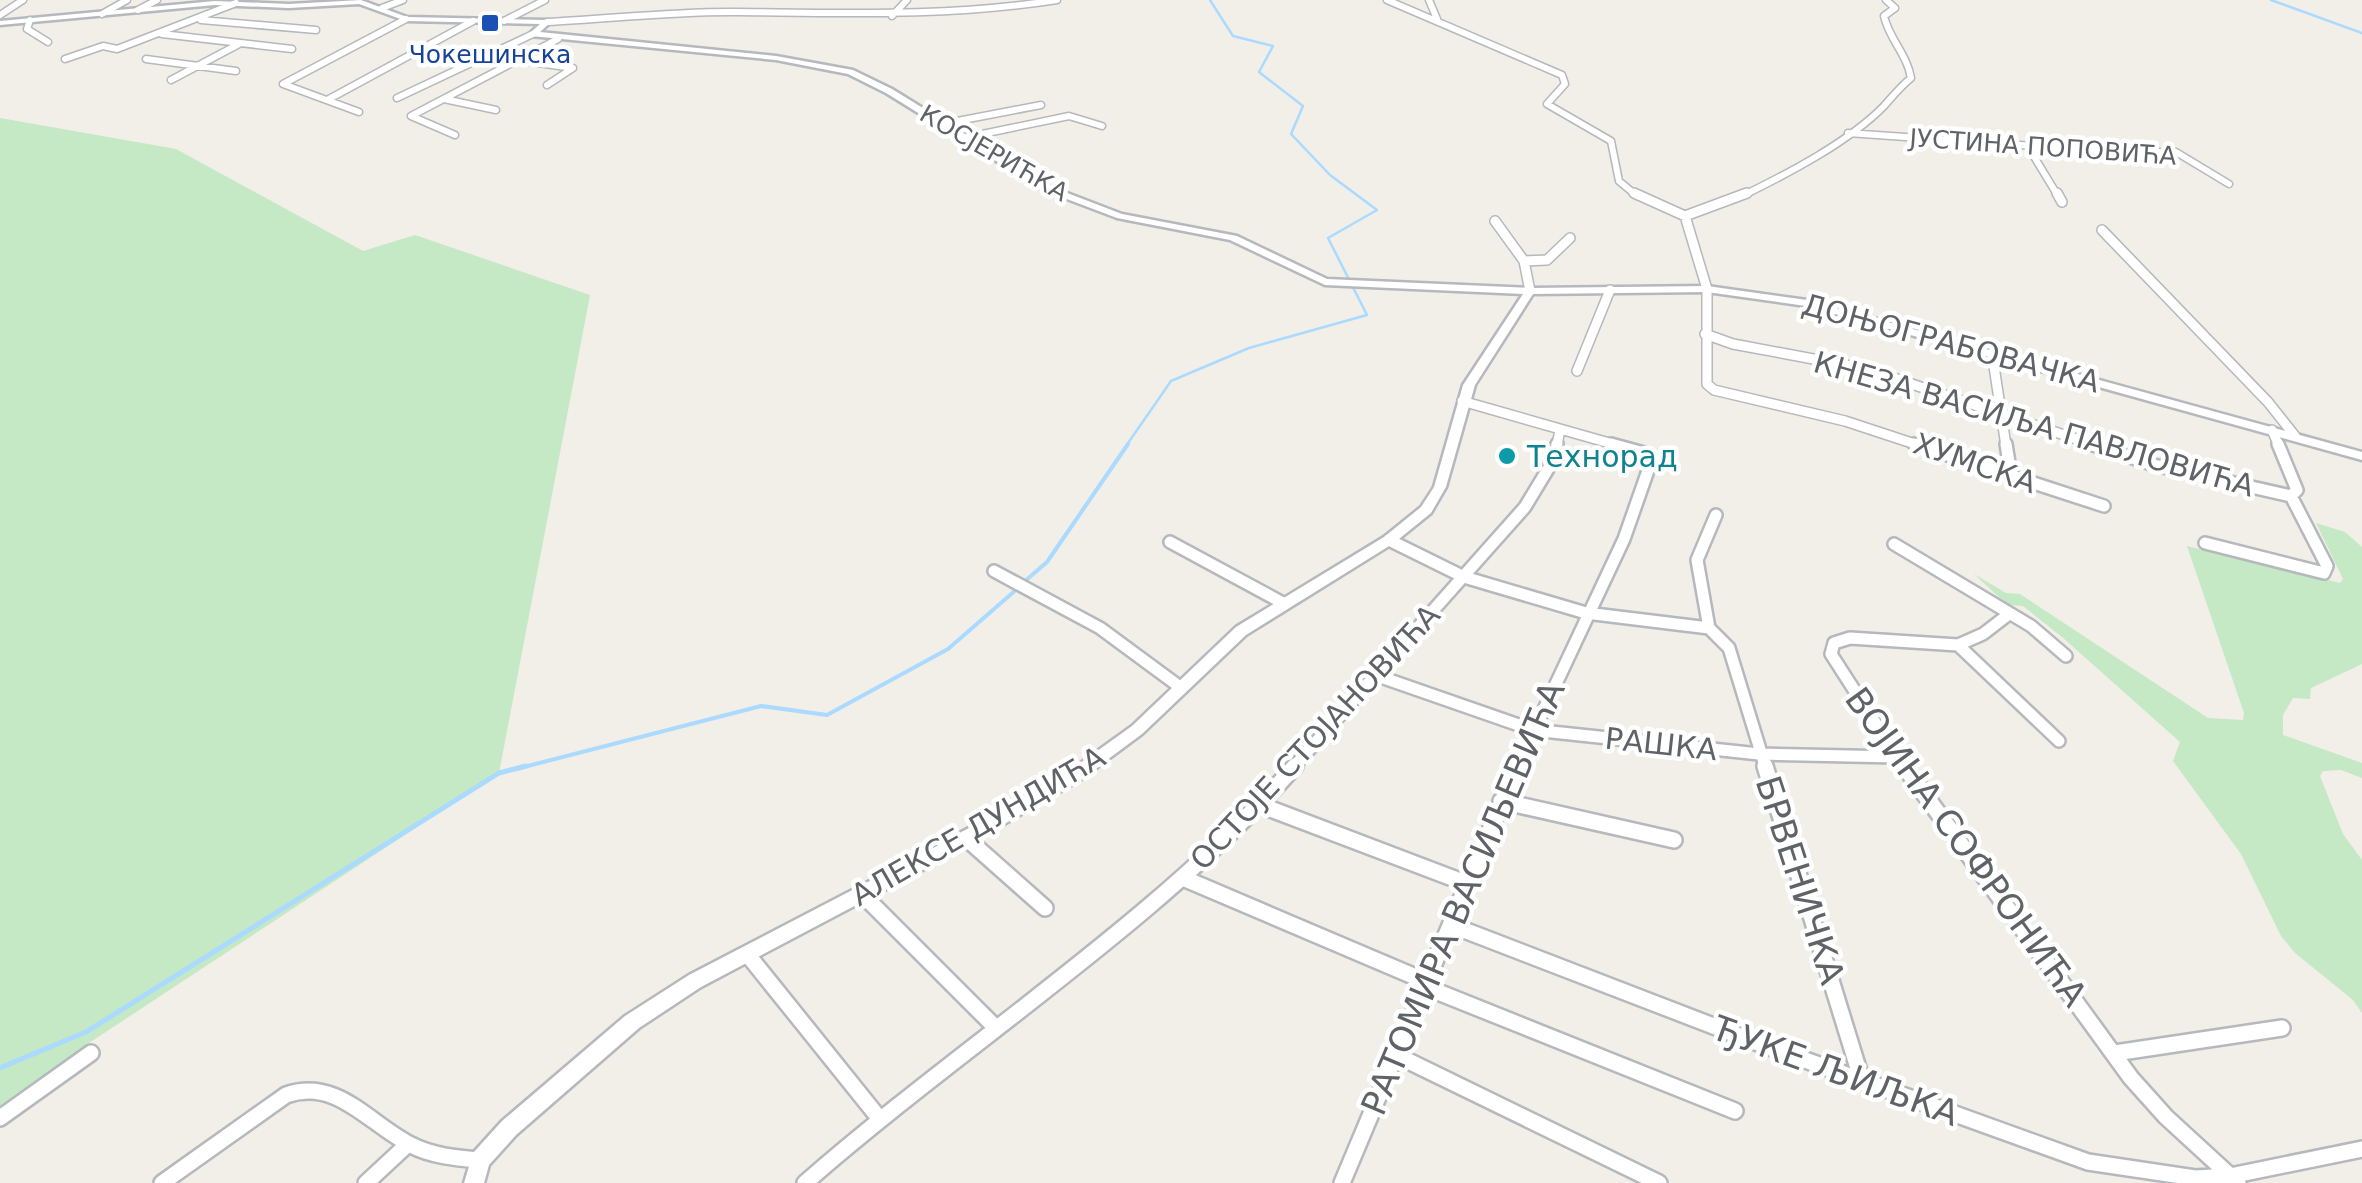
<svg xmlns="http://www.w3.org/2000/svg" width="2362" height="1183" font-family="'DejaVu Sans',sans-serif">
	<style>
		.green { fill: #c5e8c5 }
		.lines { fill: none; stroke-linecap: round; stroke-linejoin: round }
		.stream-far2 { stroke: #aadaff; stroke-width: 2.5 }
		.stream-far1 { stroke: #aadaff; stroke-width: 4 }
		.stream { stroke: #aadaff; stroke-width: 5 }
		.minor-far3-casing { stroke: #b5b8bc; stroke-width: 9 }
		.minor-far2-casing { stroke: #b5b8bc; stroke-width: 12 }
		.minor-far1-casing { stroke: #b5b8bc; stroke-width: 16 }
		.minor-casing { stroke: #b5b8bc; stroke-width: 20 }
		.tertiary-casing { stroke: #b5b8bc; stroke-width: 5 }
		.minor-far3 { stroke: #fff; stroke-width: 6 }
		.minor-far2 { stroke: #fff; stroke-width: 9 }
		.minor-far1 { stroke: #fff; stroke-width: 11 }
		.minor { stroke: #fff; stroke-width: 15 }
		.tertiary { fill: #fff; fill-rule: evenodd }
		.transit-dot { fill: #1a4fb4; stroke: #fff; stroke-width: 4 }
		.culture-dot { fill: #0f9aa8; stroke: #fff; stroke-width: 4 }
		.labels { text-anchor: middle; dominant-baseline: central; stroke-width: 9; stroke-linejoin: round; paint-order: stroke }
		.far-transit-label { font-size: 25px; fill: #164399; stroke: #fff }
		.far-street-label { font-size: 25px; fill: #5f6368; stroke: #fff }
		.street-label { font-size: 30px; fill: #5f6368; stroke: #fff }
		.culture-label { font-size: 30px; fill: #0d838f; stroke: #fff; text-anchor: start }
		.near-street-label { font-size: 35px; fill: #5f6368; stroke: #fff }
	</style>
	<rect width="100%" height="100%" fill="#f1efe8"/>
	<path class="green" d="M0,118l176,31 187,102 52,-16 175,60 -91,478 -410,270 -89,65z
		M2316,523l29,9 17,15v117l-51,24 -1,11 -17,-1 -10,17v20l79,28v15l-21,-8 -18,1 -3,5 23,58 19,26v153l-9,-13 -58,-47 -14,-17 -40,-82 -68,-93 7,-19 -118,-105 -39,-31 -13,-1 -10,-7 -26,-24 32,19 14,1 188,124 35,2 1,-7 -57,-167 153,37 3,-4z"/>
	<g class="lines">
		<path class="stream-far2" d="M2271,0l91,33
			M1126,446l45,-65 78,-33 118,-33 -39,-77 49,-28 -47,-35 -39,-41 12,-28 -44,-34 14,-26 -40,-10 -23,-36"/>
		<path class="stream-far1" d="M1024,582l23,-20 81,-118
			M516,769l245,-63 66,9 121,-66 69,-60"/>
		<path class="stream" d="M0,1068l86,-36 413,-259 27,-7"/>
		<g class="minor-far3-casing">
			<path id="minor-far3" d="M1387,0l175,75 3,9 -18,20 64,37 8,40 18,15
				M1429,0l8,19
				M382,8l21,-8
				M138,10l19,-10
				M102,14l25,-14
				M0,15l23,-15
				M892,16l15,-16
				M30,20l-3,9 21,13
				M201,20l115,10
				M504,21l41,-21
				M547,22c63,-3 127,-11 190,-10 108,1 213,5 320,-12
				M162,34l130,15
				M65,59l38,-13 14,3 119,-46
				M146,59l90,12
				M517,60l56,8 -26,17
				M171,80l68,-36
				M397,98l138,-65
				M329,99l144,-78
				M444,99l52,11
				M359,112l-76,-28 123,-65
				M942,124l99,-19
				M1848,133l274,19h54l53,32
				M455,135l-44,-19 147,-77
				M963,138l106,-22 33,10
				M2027,145l31,51
				M1742,196c45,-22 107,-54 142,-90 9,-10 16,-19 27,-28 -4,-24 -22,-39 -27,-62l11,-8 -9,-8"/>
		</g>
		<g class="minor-far2-casing">
			<path id="minor-far2" d="M1634,193l51,23 22,73v95l7,6 131,31 76,25
				M2057,193l5,9
				M1685,216l62,-23
				M1495,221l29,40 6,30
				M2102,230l166,172 27,34
				M1524,261l23,-1 23,-22
				M1705,334l28,10 134,25 230,77
				M1992,353l14,93
				M1577,371l33,-81
				M1462,401l98,28 -3,17
				M1560,429l60,17
				M2272,430l7,16"/>
		</g>
		<g class="minor-far1-casing">
			<path id="minor-far1" d="M1914,444l190,62
				M2006,444l5,31
				M2090,444l64,21 137,31 6,-6 -19,-46
				M1389,540l75,37 122,36 123,15 20,20 37,121
				M1170,542l113,61
				M2205,543l119,30 3,-7 -36,-70
				M1894,544l137,82 35,30
				M994,571l106,57 80,59
				M1709,628l-12,-68 19,-45
				M1958,645l101,96
				M1375,675l158,55 226,24 138,3
				M1292,769l233,-262 29,-48 3,-15
				M1516,769l108,-230 27,-77 -7,-9 -33,-9
				M1905,769l-74,-115 3,-11 16,-5 108,7 25,-11 26,-20"/>
		</g>
		<g class="minor-casing">
			<path id="minor" d="M1765,766l97,315
				M1904,766l227,312 35,39 72,66
				M1501,801l173,39
				M1260,805l208,79
				M966,838l79,70
				M1183,878l242,103
				M862,894l133,133
				M1451,925l296,114 341,123 107,16 35,-2 132,-27
				M748,955l131,163
				M1423,986l312,125
				M2115,1053l167,-25
				M1396,1055l263,128
				M0,1118l91,-65
				M162,1183l124,-88c51,-18 83,29 125,50 21,11 46,13 69,15
				M366,1183l42,-39
				M805,1183c160,-140 349,-259 490,-417
				M1342,1183l175,-417"/>
		</g>
		<g class="tertiary-casing">
			<path id="tertiary" d="M361,0l46,17 140,3 4,2 -11,10 236,24 77,14 39,19 157,97 73,28 115,22 90,43 203,9 177,-2 100,14 555,152v8l-556,-154 -99,-14 -174,2 -58,91 -29,102 -15,26 -37,30 -148,92 -104,99 -62,46 -131,76 -248,131 -62,41 -123,107 -27,30 -5,18h-20l9,-30 29,-32 123,-105 64,-41 248,-129 131,-74 64,-46 104,-99 148,-90 37,-30 13,-20 29,-102 60,-91 -198,-9 -95,-45 -113,-22 -74,-28 -157,-97 -38,-19 -72,-14 -245,-24v-4l9,-8 -134,-3 -47,-17 -70,4 -74,-3 -215,20v-4l215,-20 74,3z"/>
		</g>
		<use href="#minor-far3" class="minor-far3"/>
		<use href="#minor-far2" class="minor-far2"/>
		<use href="#minor-far1" class="minor-far1"/>
		<use href="#minor" class="minor"/>
		<use href="#tertiary" class="tertiary"/>
	</g>
	<rect class="transit-dot" x="480" y="13" width="20" height="20" rx="5"/>
	<circle class="culture-dot" cx="1507" cy="456" r="10"/>
	<g class="labels">
		<g class="far-transit-label">
			<text x="490" y="54">Чокешинска</text>
		</g>
		<g class="far-street-label">
			<text transform="translate(2043 147) rotate(4)">ЈУСТИНА ПОПОВИЋА</text>
			<text transform="translate(994 153) rotate(30)">КОСЈЕРИЋКА</text>
		</g>
		<g class="street-label">
			<text transform="translate(1951 343) rotate(15)">ДОЊОГРАБОВАЧКА</text>
			<text transform="translate(2034 424) rotate(16)">КНЕЗА ВАСИЉА ПАВЛОВИЋА</text>
			<text transform="translate(1975 463) rotate(19)">ХУМСКА</text>
			<text transform="translate(1315 737) rotate(-47)">ОСТОЈЕ СТОЈАНОВИЋА</text>
			<text transform="translate(1661 744) rotate(6)">РАШКА</text>
			<text transform="translate(978 826) rotate(-30)">АЛЕКСЕ ДУНДИЋА</text>
		</g>
		<g class="culture-label">
			<text x="1527" y="456">Технорад</text>
		</g>
		<g class="near-street-label">
			<text transform="translate(1966 847) rotate(54)">ВОЈИНА СОФРОНИЋА</text>
			<text transform="translate(1800 880) rotate(72)">БРВЕНИЧКА</text>
			<text transform="translate(1463 898) rotate(-67)">РАТОМИРА ВАСИЉЕВИЋА</text>
			<text transform="translate(1836 1071) rotate(20)">ЂУКЕ ЉИЉКА</text>
		</g>
	</g>
</svg>
